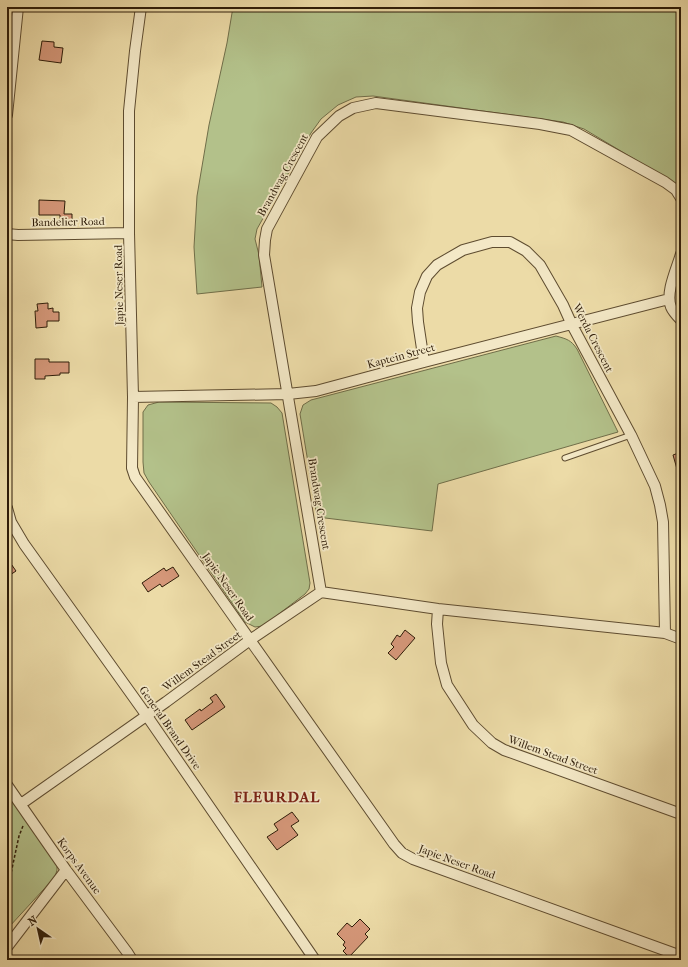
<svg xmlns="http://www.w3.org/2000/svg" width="688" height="967" font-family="'IM FELL French Canon',serif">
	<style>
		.green { fill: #b3c18a; stroke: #706e49 }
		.building { fill: #d59779; stroke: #2e1c08 }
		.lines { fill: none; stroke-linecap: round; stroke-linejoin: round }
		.service-casing { stroke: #5e4c30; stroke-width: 7 }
		.minor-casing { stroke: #5e4c30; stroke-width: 12 }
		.path { stroke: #2e1c08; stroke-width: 1.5; stroke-dasharray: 3 2; stroke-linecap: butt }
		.service { stroke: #f3e8c6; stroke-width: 5 }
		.minor { stroke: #f3e8c6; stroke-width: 10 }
		.labels { text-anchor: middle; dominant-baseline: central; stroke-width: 3.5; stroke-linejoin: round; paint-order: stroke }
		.street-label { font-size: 11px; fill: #2e1c08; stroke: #f3e8c6 }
		.district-label { font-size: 15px; font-weight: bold; letter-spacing: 1px; fill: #7a1f14; stroke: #f3e8c6 }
	</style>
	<rect width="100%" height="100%" fill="#ecdba7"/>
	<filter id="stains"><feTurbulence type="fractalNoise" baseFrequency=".005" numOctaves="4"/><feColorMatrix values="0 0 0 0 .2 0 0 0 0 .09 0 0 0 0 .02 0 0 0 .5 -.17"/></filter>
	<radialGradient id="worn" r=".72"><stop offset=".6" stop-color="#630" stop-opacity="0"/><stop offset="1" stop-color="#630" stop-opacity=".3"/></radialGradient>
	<path class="green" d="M233,7h448v180l-97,-58 -21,-7 -190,-26 -17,1 -18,8 -17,14 -10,14 -54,96 -2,10 4,16 3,32 -65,7 -3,-47 3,-51 12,-71 18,-82z
		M556,336c11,3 15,4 21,13l41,83 -180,52 -6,47 -115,-14 -17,-103 3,-9 8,-5z
		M159,402l112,1 6,4 5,6 28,170 -1,6 -4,5 -42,32 -8,1 -10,-5 -96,-140 -5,-9 -1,-11v-50l5,-7z
		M7,793l50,71v6l-2,7 -46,50h-2z"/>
	<path class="building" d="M42,41l12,1v5l9,1 -2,15 -22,-3z
		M39,200l26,1 -1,13h8v9h-12v-8h-21z
		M48,303v6l5,-1v4h6v9h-12v6l-11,1 -1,-17h3l-1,-7z
		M35,359h14v3h20v11h-9v2l-15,1v3h-10z
		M681,452v24h-2l-6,-21z
		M7,558l9,13 -9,6z
		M173,567l6,9 -17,11 -2,-3 -12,8 -6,-9 22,-15 2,3z
		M405,630l10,8 -19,22 -8,-7 6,-6 -3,-3 6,-9 3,2z
		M216,694l9,13 -33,23 -7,-10 15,-11 1,2 12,-9 -3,-4z
		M292,812l7,9 -8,5 7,9 -21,15 -10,-13 11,-7 -4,-6z
		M360,919l10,10 -5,5 3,3 -19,20 -6,-6 3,-3 -3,-3 2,-3 -8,-8 10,-11 5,4z"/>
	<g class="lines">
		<g class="service-casing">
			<path id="service" d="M565,458l66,-23"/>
		</g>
		<g class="minor-casing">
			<path id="minor" d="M141,7l-6,44 -6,60v122l4,164 -1,71 3,9 259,367 8,9 11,6 268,97
				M7,115l11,-108
				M7,234l11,1 111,-2
				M681,254c-4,14 -16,39 -10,53 2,5 6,9 10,13
				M424,362l-6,-40 -1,-14 3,-16 7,-16 10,-11 26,-15 29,-8h18l16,9 14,14 23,40 9,20 59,110 24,51 5,19 3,17 2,111
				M133,397l155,-3 28,-3 108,-29 245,-63
				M7,508l4,14 13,22 123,172 168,244
				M321,592l-57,-337 1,-15 2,-11 50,-92 22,-21 14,-8 23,-5 164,21 31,6 94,52 11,8 5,8
				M438,609l-1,15 4,39 6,22 26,40 19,18 12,7 177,64
				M7,785l59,85 61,82 5,8
				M21,804l145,-102 84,-62 71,-48 117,17 227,24 16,6
				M7,947l59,-77"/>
		</g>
		<path class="path" d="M7,892l12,-56 4,-10"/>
		<use href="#service" class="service"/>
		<use href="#minor" class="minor"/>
	</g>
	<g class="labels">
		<g class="street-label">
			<text transform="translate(283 175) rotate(-61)">Brandwag Crescent</text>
			<text transform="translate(68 222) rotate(-1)">Bandelier Road</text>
			<text transform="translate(119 285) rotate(-91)">Japie Neser Road</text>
			<text transform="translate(593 338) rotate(63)">Werda Crescent</text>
			<text transform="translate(401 356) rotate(-15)">Kaptein Street</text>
			<text transform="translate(319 504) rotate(81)">Brandwag Crescent</text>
			<text transform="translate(228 587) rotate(55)">Japie Neser Road</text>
			<text transform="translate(202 661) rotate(-36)">Willem Stead Street</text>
			<text transform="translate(170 728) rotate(55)">General Brand Drive</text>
			<text transform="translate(553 755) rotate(20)">Willem Stead Street</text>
			<text transform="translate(457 862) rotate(20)">Japie Neser Road</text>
			<text transform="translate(79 866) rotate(54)">Korps Avenue</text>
		</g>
		<g class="district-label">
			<text x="277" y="797">FLEURDAL</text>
		</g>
	</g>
	<rect width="688" height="967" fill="none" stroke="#ecdba7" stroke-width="24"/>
	<rect x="8" y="8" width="672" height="951" fill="none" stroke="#2e1c08" stroke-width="2"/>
	<rect x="12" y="12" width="664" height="943" fill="none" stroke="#2e1c08"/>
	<g transform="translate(38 929) rotate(326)" stroke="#f3e8c6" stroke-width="3" paint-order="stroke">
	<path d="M0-3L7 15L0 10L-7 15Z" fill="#2e1c08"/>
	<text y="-6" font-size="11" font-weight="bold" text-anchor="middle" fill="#2e1c08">N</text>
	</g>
	<rect width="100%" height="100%" filter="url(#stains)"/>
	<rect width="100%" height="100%" fill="url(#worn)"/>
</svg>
